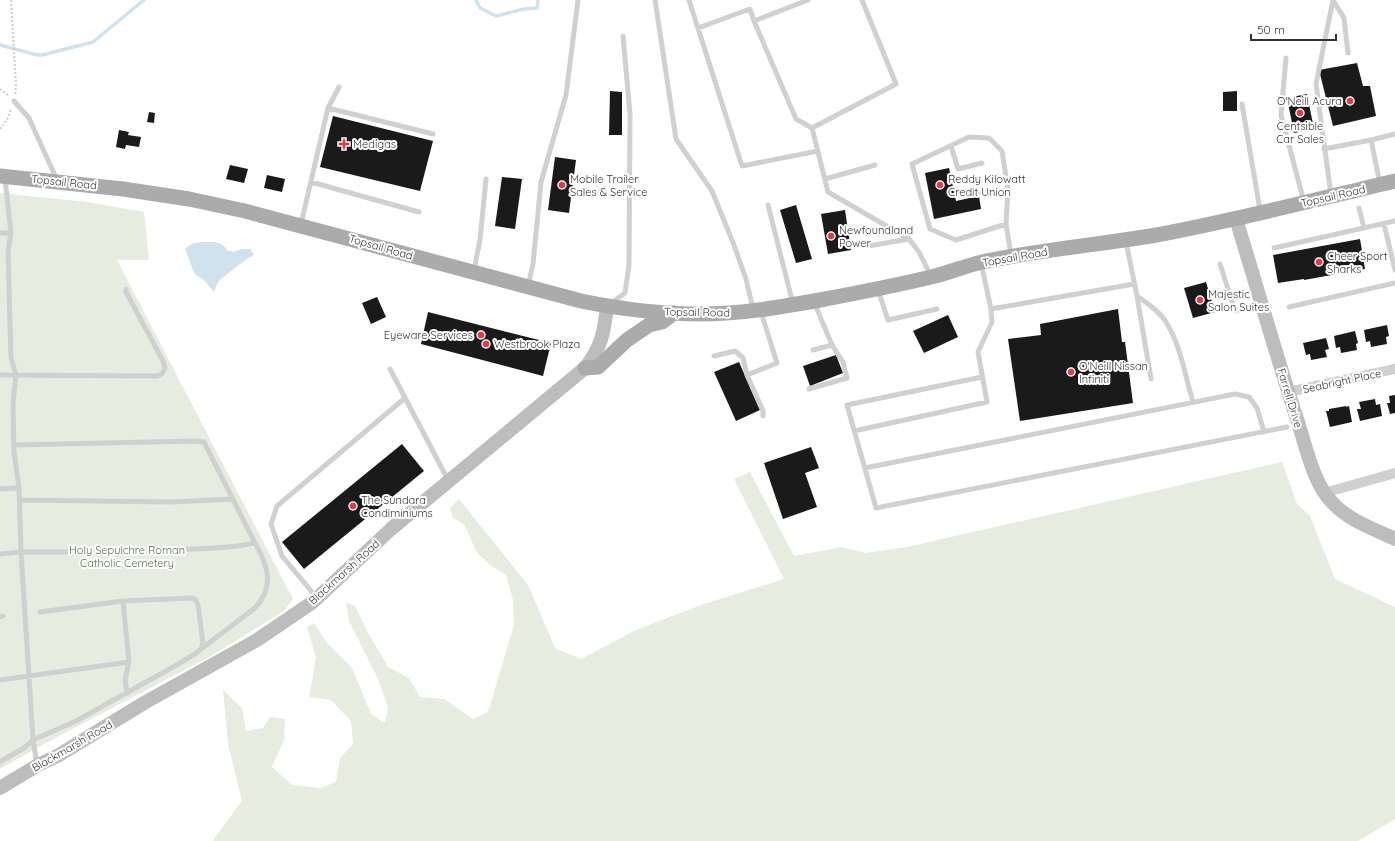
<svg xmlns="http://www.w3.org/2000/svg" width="1395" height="841" font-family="Quicksand,sans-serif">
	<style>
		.green { fill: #e6ecdf }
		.water { fill: #cfe2ee }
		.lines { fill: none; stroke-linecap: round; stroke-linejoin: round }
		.stream { stroke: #cfe2ee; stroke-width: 3.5 }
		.building { fill: #1a1a1a }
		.path { stroke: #cdcdcd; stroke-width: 2; stroke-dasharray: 2 2; stroke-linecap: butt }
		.lane { stroke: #d0d0d0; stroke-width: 5 }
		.street { stroke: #d0d0d0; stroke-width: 10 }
		.secondary { stroke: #bdbdbd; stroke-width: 14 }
		.primary { stroke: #ababab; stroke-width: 15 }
		.poi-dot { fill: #e63946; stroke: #fff; stroke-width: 1.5 }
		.labels { text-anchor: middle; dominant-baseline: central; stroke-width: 4; stroke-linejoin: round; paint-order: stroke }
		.poi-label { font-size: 11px; fill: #333; stroke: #fff; text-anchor: start }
		.street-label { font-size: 11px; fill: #333; stroke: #fff }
		.park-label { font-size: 11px; fill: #56703f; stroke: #fff }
	</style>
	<rect width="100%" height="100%" fill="#fff"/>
	<path class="green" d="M0,193l87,9 57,10 5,48h-32l176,339 -9,12 -73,45 -169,89 -42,24z
		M1282,462l15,42 13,12 25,63 60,28v212l-37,22h-1145l3,-5 26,-35 -14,-57 -5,-54 19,18 4,23 17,-3 7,-11 15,2 -1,21 -12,27 20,18 28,3 16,-6 4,-24 13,-14 -2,-23 -20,-21 -22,-3 7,-39 -9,-31 7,-4 13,20 25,25 19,46 14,9 3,-16 -10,-28 -29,-58 -3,-19 9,4 12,25 21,36 21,11 11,19 24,2 29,20 15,-7 26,-87 -1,-25 -7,-25 -13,-8 -16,-14 -13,-29 -11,-6 -3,-10 9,-9 69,86 27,63 26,11 55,-29 65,-25 83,-26 -50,-100 16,-7 44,84 48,-9 23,6 42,-6z"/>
	<path class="water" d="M214,242l7,2 5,4 1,3h5l1,1 8,-3h9l3,4v3l-5,2 -27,21 -3,3 -4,10 -10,-12 -9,-6 -2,-4 -8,-21c6,-8 20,-7 29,-7z"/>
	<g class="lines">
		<path class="stream" d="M476,0l4,8 16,8 28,-7 13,-1 1,-8
			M0,45l37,10h5l51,-13 51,-42"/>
	</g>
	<path class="building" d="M1357,63l6,23h7l6,30 -43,10 -14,-56z
		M610,91l12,1v43h-13z
		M1237,91v20h-14v-19z
		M1307,94l7,35 -20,4 -7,-35z
		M149,112l6,1 -1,10 -7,-1z
		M333,116l100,25 -13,50 -100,-24z
		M119,130l10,2 -1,3 13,2 -2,10 -13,-2 -1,4 -9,-2z
		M555,157l21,3 -7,53 -21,-3z
		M230,165l18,4 -4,14 -18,-4z
		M949,168l7,33 23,-5 2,13 -47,10 -9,-46z
		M267,175l18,4 -3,13 -18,-4z
		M502,177l20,2 -7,50 -20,-3z
		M796,205l16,54 -16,4 -16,-53z
		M845,210l6,40 -23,4 -7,-40z
		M1360,239l5,30 -61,11v-1l-26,4 -5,-28z
		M1206,282l9,30 -22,6 -9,-30z
		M377,297l9,20 -15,7 -9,-21z
		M1118,309l4,33h3l8,61 -113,18 -12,-82 33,-4 -1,-11z
		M428,312l123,31 -8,33 -122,-32z
		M948,315l10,22 -34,16 -11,-22z
		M1387,325l2,11 -3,1 1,7 -16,3 -1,-6 -4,1 -2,-12z
		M1355,331l3,12 -2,1 1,6 -16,3 -1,-6 -4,1 -2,-12z
		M1326,338l3,11 -4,1 2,7 -16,3 -1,-6 -4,1 -3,-12z
		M836,355l7,18 -33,13 -7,-20z
		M739,362l21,48 -24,11 -22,-49z
		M1395,395v18l-5,1 -3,-11h3l-1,-7z
		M1375,399l1,6 4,-1 2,12 -22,5 -3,-12h4l-2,-7z
		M1346,406v1l3,-1 3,16 -22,5 -4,-16h3v-2z
		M402,444l22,27 -120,98 -22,-27z
		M811,447l8,21 -14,5 12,34 -34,12 -19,-56z"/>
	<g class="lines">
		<path class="path" d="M11,0l5,85 -1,10
			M0,89l9,7
			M0,129l8,-11 3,-10"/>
		<path class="lane" d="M655,0l21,139 36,52 22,54 12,34 7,30
			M689,0l53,166 76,-15
			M808,0l-54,21 42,98 16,9 16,64 81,47
			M698,28l52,-19 4,12
			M1286,58l-5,57 23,87
			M14,101l15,17 28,62
			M1242,104l18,106
			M328,108l11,-21
			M812,128l84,-44 -34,-84
			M951,146l7,23 24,-6
			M1324,149l47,-9
			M5,179l6,54 -3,18 3,107 5,17 -3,28 1,49 5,36 2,64 12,188 4,24
			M825,179l50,-14
			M311,182l108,30
			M1380,184l-9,-44 24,-6
			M964,194l44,-4
			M1331,195l-15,-111 17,-84 11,18 4,35
			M768,205l25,99
			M1359,208l5,20
			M301,224l27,-116 105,26
			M1006,224l-50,16 -26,-11 -18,-65 57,-27 20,1 13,13 6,39 -2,34 5,31
			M1384,224l11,46
			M0,233h11
			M1126,242l11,54c10,7 22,15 29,26 15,24 19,54 27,80
			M868,246l41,-7 10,13 12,24
			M1274,248l121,-27
			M1220,264l15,47 25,-8
			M474,270l6,-30 6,-61
			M528,286l5,-22 8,-82 25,-87 12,-95
			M878,290l10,30 49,-11
			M1137,296l14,83
			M611,303l14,-10 4,-28 1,-151 -7,-78
			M1289,307l106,-24
			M991,309l143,-25
			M761,312l16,51 -30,12 16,36v5
			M813,350l19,-5 -18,-43
			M714,356l21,-5 8,7 4,17
			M390,369l58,111
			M0,375l157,1 5,-2 3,-6 -2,-7 -37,-69v-3
			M982,377l-135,28 29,103 411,-81
			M809,389l38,-11 -4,-16 -11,-17
			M854,431l133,-29 -9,-50 14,-30 -1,-13 -10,-46
			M14,445l181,-4 9,1 51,101c13,22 20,44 0,65l-54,41
			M865,468l370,-74 14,3 8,11 7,24
			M0,489l19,-1
			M20,500l151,2 62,-3
			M0,554l21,-2h108l86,-4 23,-2 17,-3
			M317,598l-35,-42 -11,-32 6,-18 128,-108
			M123,601l6,61 -4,18 2,13
			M0,617l3,-1
			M0,680l129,-18
			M0,762l24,-14 9,-8 43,-19 97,-54 22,-13 6,-5 2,-6 -5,-38 -3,-6 -4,-1 -68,3 -83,11"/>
		<path class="street" d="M1288,392l107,-23
			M1324,493l71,-20"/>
		<path class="secondary" d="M1236,219c21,68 40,136 62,203 8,25 15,59 32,78 17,20 42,28 65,39
			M0,788l38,-23 21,-10 85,-52 113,-63 56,-38 78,-73 194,-161c17,-22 19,-35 22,-62"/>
		<path class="primary" d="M0,176l123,13 66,10 56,12 336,90c39,8 80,13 120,13 40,0 80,-7 119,-14 37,-7 74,-14 111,-23 17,-4 34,-11 51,-15 56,-12 113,-17 169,-26 82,-15 163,-36 244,-55
			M585,368l13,-1 29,-27 22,-15 13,-3 12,-9"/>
	</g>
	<g class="poi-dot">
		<circle cx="1350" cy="101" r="4"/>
		<circle cx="1300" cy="113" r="4"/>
		<path d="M342 138h4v4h4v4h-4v4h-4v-4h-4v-4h4z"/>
		<circle cx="562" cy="185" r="4"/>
		<circle cx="940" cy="185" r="4"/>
		<circle cx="831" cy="236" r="4"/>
		<circle cx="1319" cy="262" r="4"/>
		<circle cx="1200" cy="300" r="4"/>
		<circle cx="481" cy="335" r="4"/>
		<circle cx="486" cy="344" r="4"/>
		<circle cx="1071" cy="372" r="4"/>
		<circle cx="353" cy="506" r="4"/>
	</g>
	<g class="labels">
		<g class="poi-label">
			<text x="1342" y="101" text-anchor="end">O'Neill Acura</text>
			<text x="1300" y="126" text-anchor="middle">Centsible<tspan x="1300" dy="13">Car Sales</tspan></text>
			<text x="353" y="144">Medigas</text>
			<text x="570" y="179">Mobile Trailer<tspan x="570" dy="13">Sales &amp; Service</tspan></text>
			<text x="948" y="179">Reddy Kilowatt<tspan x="948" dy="13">Credit Union</tspan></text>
			<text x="839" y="230">Newfoundland<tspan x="839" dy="13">Power</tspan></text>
			<text x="1327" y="256">Cheer Sport<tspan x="1327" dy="13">Sharks</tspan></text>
			<text x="1208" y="294">Majestic<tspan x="1208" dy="13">Salon Suites</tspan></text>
			<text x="473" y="335" text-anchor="end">Eyeware Services</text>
			<text x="494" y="344">Westbrook Plaza</text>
			<text x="1079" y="366">O'Neill Nissan<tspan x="1079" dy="13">Infiniti</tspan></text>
			<text x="361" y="500">The Sundara<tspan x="361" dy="13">Condiminiums</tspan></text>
		</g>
		<g class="street-label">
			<text transform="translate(64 182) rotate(6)">Topsail Road</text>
			<text transform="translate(1333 196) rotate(-13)">Topsail Road</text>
			<text transform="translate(381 247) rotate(16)">Topsail Road</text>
			<text transform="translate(1015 257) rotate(-10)">Topsail Road</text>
			<text transform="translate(697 312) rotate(1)">Topsail Road</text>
			<text transform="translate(1342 381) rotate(-12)">Seabright Place</text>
			<text transform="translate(1290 398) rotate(73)">Farrell Drive</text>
			<text transform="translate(344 572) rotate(-42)">Blackmarsh Road</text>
			<text transform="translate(72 746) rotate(-30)">Blackmarsh Road</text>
		</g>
		<g class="park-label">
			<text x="127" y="550">Holy Sepulchre Roman<tspan x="127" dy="13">Catholic Cemetery</tspan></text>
		</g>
	</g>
	<path d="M1251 34v6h85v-6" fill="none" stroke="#333333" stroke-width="2"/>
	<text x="1257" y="34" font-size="12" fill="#333333" stroke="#ffffff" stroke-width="3" paint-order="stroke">50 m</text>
</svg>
